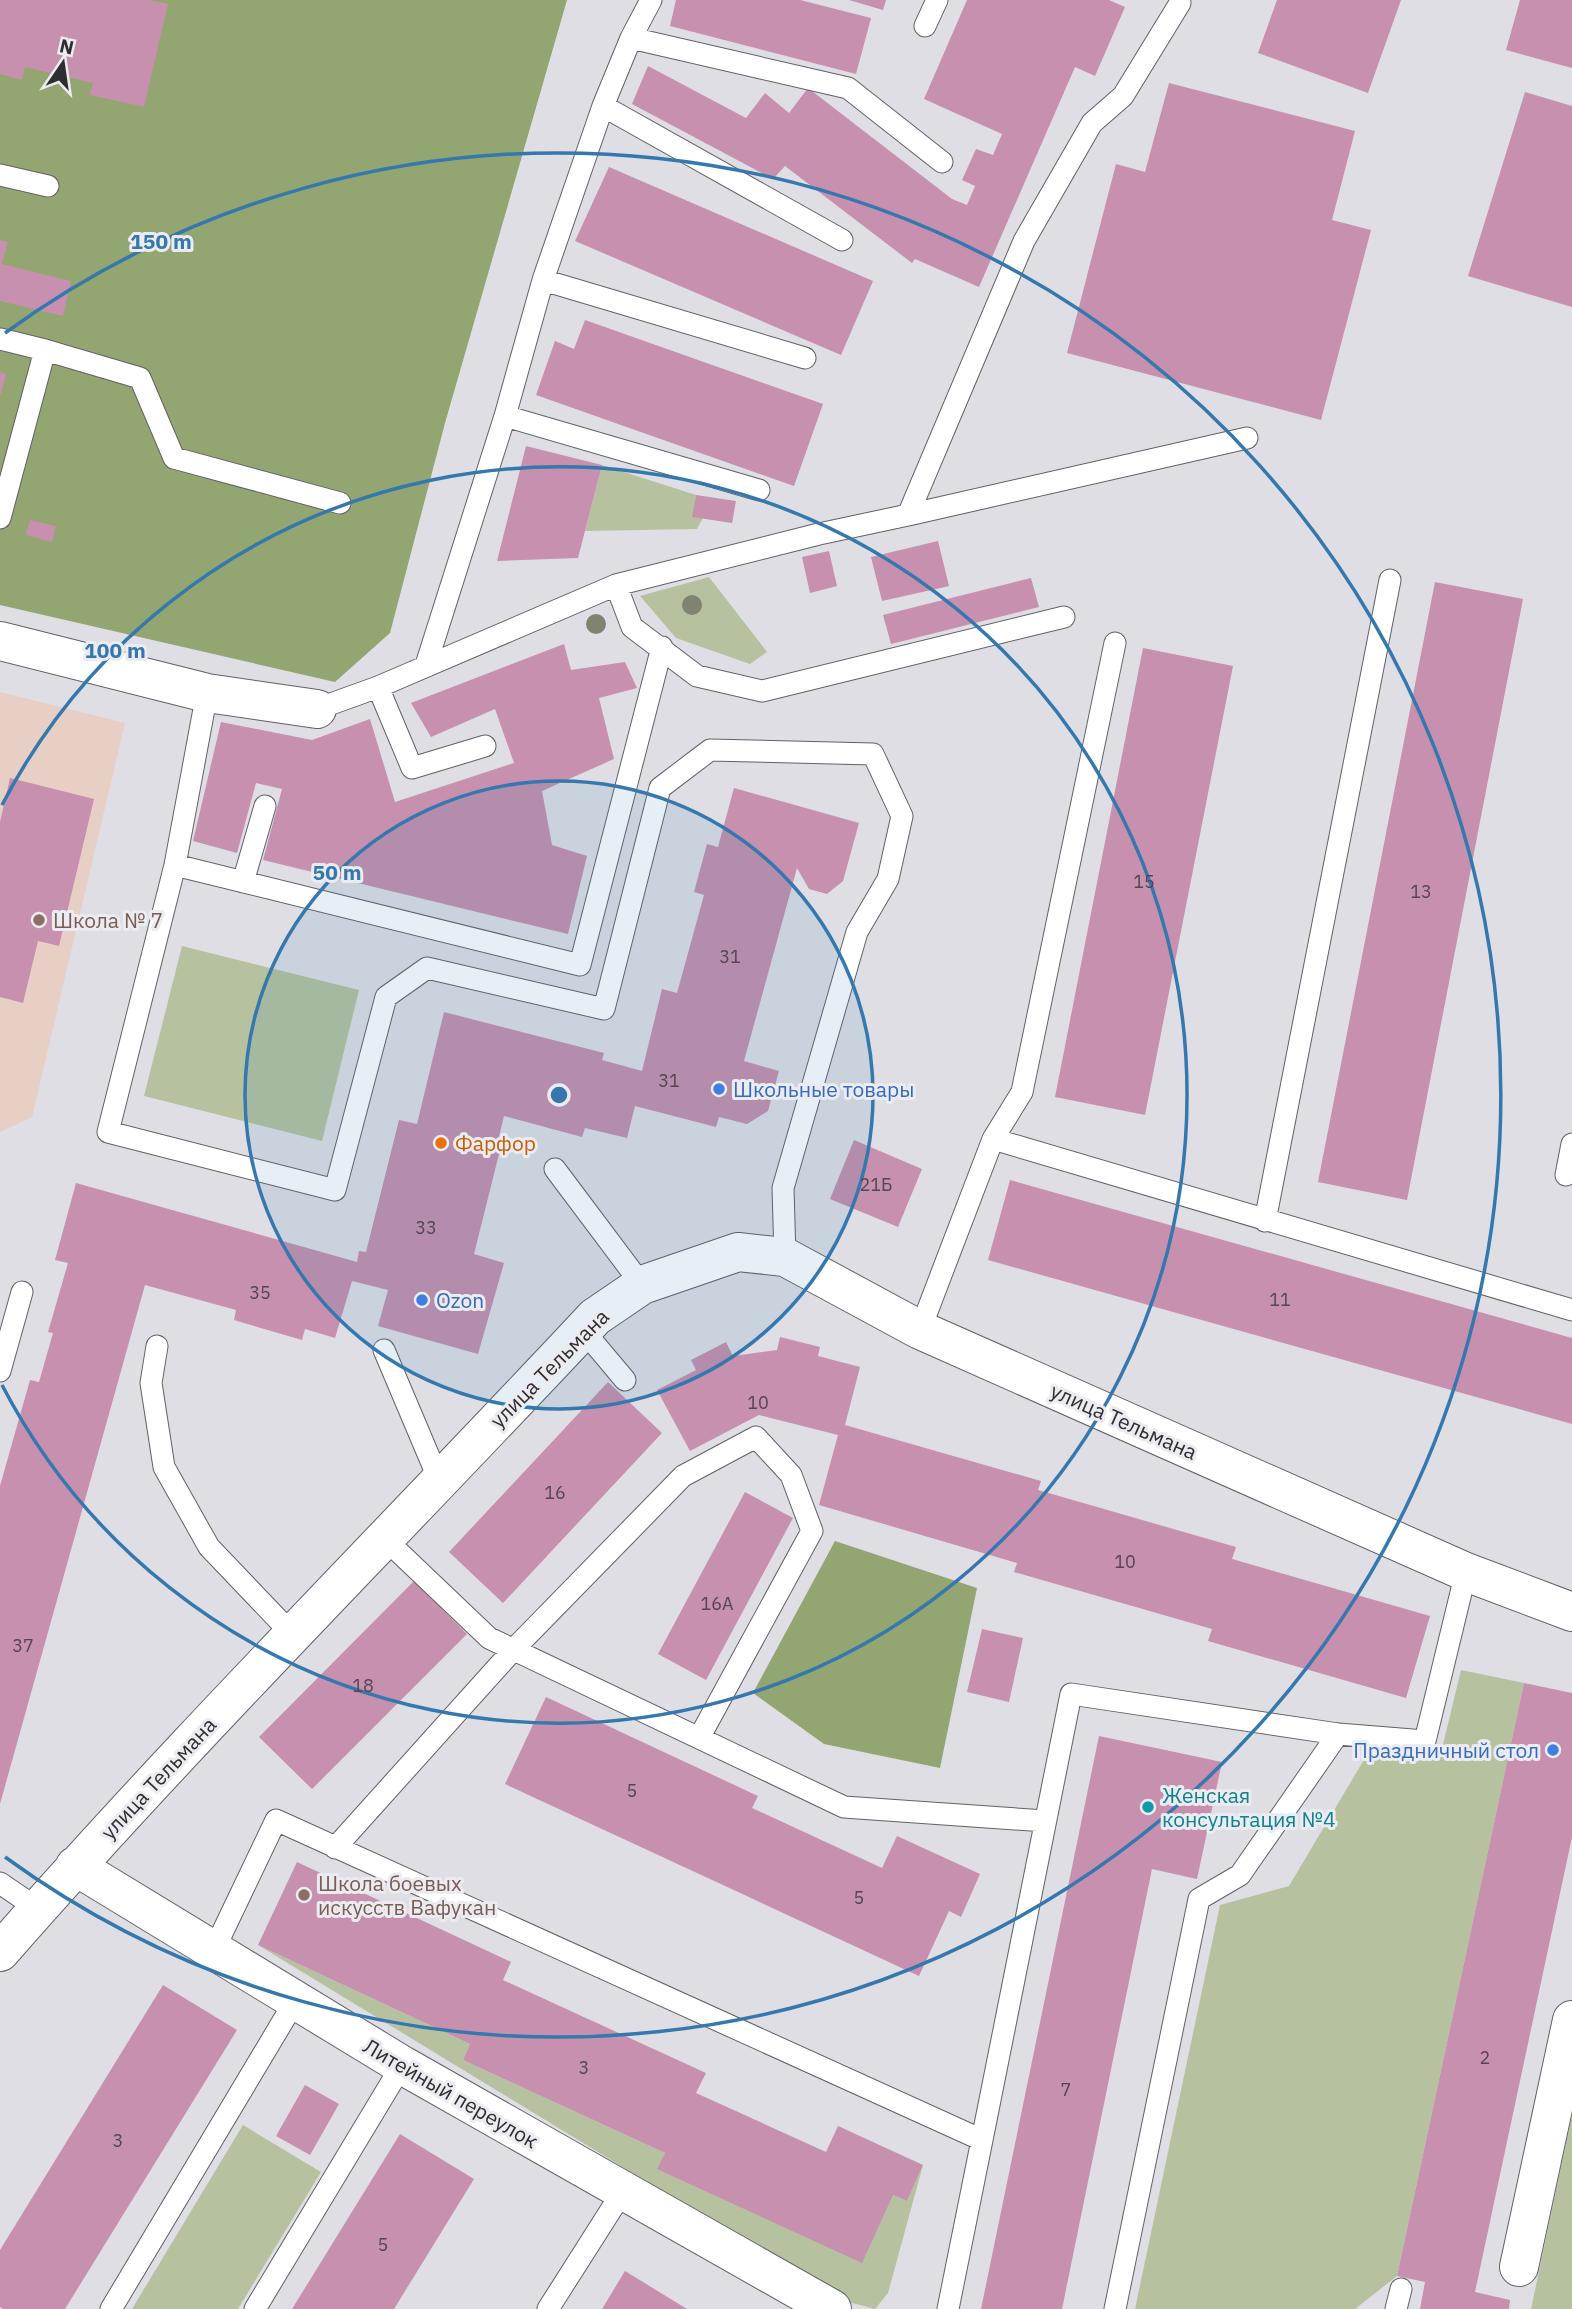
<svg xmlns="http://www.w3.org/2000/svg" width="1572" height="2309" font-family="'IBM Plex Sans',sans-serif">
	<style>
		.education { fill: #e7cfc6 }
		.green { fill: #b6c29f }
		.forest { fill: #93a570 }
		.building { fill: #c790ae }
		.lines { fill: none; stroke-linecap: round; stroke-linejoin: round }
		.service-casing { stroke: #616166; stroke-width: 23 }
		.minor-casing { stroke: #616166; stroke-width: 40 }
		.service { stroke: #fff; stroke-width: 21 }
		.minor { stroke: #fff; stroke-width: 38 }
		.tree { fill: #7e8470 }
		.ring { fill: none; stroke: #3478ae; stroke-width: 3.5 }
		.education-dot { fill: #8d6e63; stroke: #ebebf1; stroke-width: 2.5 }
		.shop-dot { fill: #3f7fe0; stroke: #ebebf1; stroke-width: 2.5 }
		.food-dot { fill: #e8710a; stroke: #ebebf1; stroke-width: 2.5 }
		.culture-dot { fill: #0f9aa8; stroke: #ebebf1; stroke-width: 2.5 }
		.labels { text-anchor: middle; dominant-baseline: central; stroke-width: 6; stroke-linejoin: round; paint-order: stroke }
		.number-label { font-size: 18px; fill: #544650 }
		.education-label { font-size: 21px; fill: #785e54; stroke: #ebebf1; text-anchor: start }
		.shop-label { font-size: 21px; fill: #366cbe; stroke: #ebebf1; text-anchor: start }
		.food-label { font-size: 21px; fill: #c56008; stroke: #ebebf1; text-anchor: start }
		.street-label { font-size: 21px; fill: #2e2e31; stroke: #ebebf1 }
		.culture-label { font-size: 21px; fill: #0d838f; stroke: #ebebf1; text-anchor: start }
		.centre { fill: #3478ae; stroke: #ebebf1; stroke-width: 3.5 }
		.ring-label { font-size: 21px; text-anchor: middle; font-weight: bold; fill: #3478ae; stroke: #ebebf1; stroke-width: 6; stroke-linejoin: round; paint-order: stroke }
	</style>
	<rect width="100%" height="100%" fill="#dedee4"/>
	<path class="education" d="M0,692l125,31 -93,394 -32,15z"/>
	<path class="green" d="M602,465l94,30 -3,21 10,2 -6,11 -112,2z
		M709,577l58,75 -17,12 -74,-26 -36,-42z
		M182,946l177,44 -37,151 -178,-45z
		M1461,1670l63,13 -127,593 -42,33h-220l85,-404 69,-19 76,-128 75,-1z
		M258,1945l212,99 -7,16 202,93 -7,15 235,27 14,6 16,-36 -35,128 -13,16 -34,-9z
		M1572,2115v194h-41z
		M243,2125l78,47 -83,137h-106z"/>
	<path class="forest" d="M0,0h567l-122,423 -55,210 -55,49 -335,-77z
		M835,1541l142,47 -37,180 -116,-24 -71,-51z"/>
	<path class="building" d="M0,0h150l18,4 -24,103 -54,-12 3,-12 -68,-16 -3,13 -22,-6z
		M676,0h124l71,18 -15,56 -186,-48z
		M849,0h37l-3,10z
		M967,0h142l16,7 -30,69 -20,-9 -96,220 -64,-28 -3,4 -127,-97 -12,13 -141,-75 16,-38 98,52 19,-25 24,20 19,-25 144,111 15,6 8,-19 -13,-6 14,-31 17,6 9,-21 -78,-35z
		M1277,0h124l-33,93 -110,-40z
		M1520,0h52v68l-66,-18z
		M1169,83l186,48 -23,89 39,10 -50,190 -254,-67 49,-189 29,8z
		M1525,92l47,14v201l-104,-31z
		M609,167l264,114 -32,74 -266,-114z
		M0,240l8,2 -6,22 69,17 -8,35 -63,-15z
		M585,320l238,84 -29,82 -258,-91 19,-54 19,8z
		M0,372l6,2 -5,20h-1z
		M526,446l76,19 -24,93 -81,3z
		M696,495l40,6 -4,22 -40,-6z
		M30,520l26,6 -4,16 -26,-7z
		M938,541l11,45 -67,15 -11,-44z
		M829,551l8,35 -27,7 -8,-36z
		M1031,578l8,29 -148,37 -8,-29z
		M1435,582l88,17 -116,601 -89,-18z
		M564,644l7,26 54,-8 12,26 -38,10 15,61 -72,32 10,54 35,11 -19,78 -305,-74 19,-71 -26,-6 -19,70 -44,-12 28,-119 91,18 58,-21 25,83 119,-39 -19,-54 -64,28 -20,-34z
		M1143,648l90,18 -88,449 -90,-18z
		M10,778l84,21 -35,147 -21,-5 -15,62 -23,-6v-175z
		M734,788l125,35 -16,58 -16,13 -18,-5 -12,-21 -53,193 35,10 -11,40 -21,13 -28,-7 -3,10 -81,-21 -8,32 -42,-10 -3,9 -78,-21 -7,29 4,1 -27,108 30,9 -26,91 -100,-28 10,-36 -36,-9 -17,57 -30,-9 -3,11 -68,-20 2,-10 -91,-25 -145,519v-318l30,-106 9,2 14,-49 -5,-1 20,-69 -13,-3 21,-77 281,79 2,-11 7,1 33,-132 18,4 27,-112 160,41 -2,7 40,11 20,-82 15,4 27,-98 -10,-3 13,-48 11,3z
		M854,1140l68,29 -24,58 -68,-28z
		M1010,1180l562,158v86l-584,-164z
		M780,1337l40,10 -2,9 42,11 -15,58 196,56 -3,9 198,57 -4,12 198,57 -24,82 -198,-57 4,-12 -198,-57 3,-9 -198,-58 19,-70 -79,-20 -69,36 -33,-61 39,-20 -5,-10 35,-18 7,14 44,-6z
		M608,1382l54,51 -159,170 -54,-51z
		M745,1492l48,26 -87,162 -48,-26z
		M414,1581l53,53 -155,155 -53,-52z
		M982,1629l41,9 -14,64 -42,-10z
		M1524,1683l48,10v144l-97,455 35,8 -1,9h-89l5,-27 -28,-6z
		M546,1697l212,99 -6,12 130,60 15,-32 83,38 -19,43 -12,-6 -30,65 -414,-192z
		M1099,1736l123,26 -25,117 -45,-10 -90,440h-81z
		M297,1862l214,100 -8,18 203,93 -10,20 130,59 12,-26 85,39 -16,36 -14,-6 -31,68 -205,-94 8,-16 -202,-93 7,-16 -212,-99z
		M163,1985l74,45 -172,279h-62l-3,-2v-57z
		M305,2085l34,19 -29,51 -34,-19z
		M400,2134l74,45 -80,130h-102z
		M625,2271l62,38h-85z"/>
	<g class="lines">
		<g class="service-casing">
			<path id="service" d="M1180,3l-57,93 -31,27 -68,118 -116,274 339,-77
				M925,26l12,-26
				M631,38l20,-38
				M603,106l28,-68 217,50 94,74
				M0,175l48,11
				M543,280l60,-174 239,134
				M0,339l45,11 -45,168
				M45,350l95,28 34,80 166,45
				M505,416l38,-136 262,78
				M616,585l16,42 65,49 65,15 302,-74
				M426,665l79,-249 254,74
				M378,687l34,81 73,-22
				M207,693l-32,172 -67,267 227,58 51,-193 41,-29 177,41 56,-221 50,-38 163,4 29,62 -14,63 -31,53 -74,256 2,69
				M317,709l61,-22 238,-102 203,-51 89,-19
				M175,865l405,100 82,-318
				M243,882l22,-76
				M993,1139l29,-47 93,-449
				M555,1169l87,116
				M1566,1175l6,-31
				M1265,1221l125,-641
				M583,1330l42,50
				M920,1330l73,-191 579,171
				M157,1346l-6,37 13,84 45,80 83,87
				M384,1350l55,130
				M0,1371l22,-79
				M384,1538l105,100 355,169 201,14
				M335,1848l178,-198 170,-174 73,-39 35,38 21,56 -113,207
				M0,1883l38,26
				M213,1952l63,-132 706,320 -34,169
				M982,2140l89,-446 267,40 87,7 41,-169
				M111,2309l184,-308
				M255,2309l147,-244
				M548,2309l75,-118
				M1115,2309l84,-410 41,-24 98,-141
				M1396,2309l5,-20"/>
		</g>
		<g class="minor-casing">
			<path id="minor" d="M0,641l207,52 110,16
				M75,1866l327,199 430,244
				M0,1952c191,-218 397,-423 595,-635l47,-32 96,-33 47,5 135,73 546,242 106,40
				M1519,2267l53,-247"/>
		</g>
		<use href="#service" class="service"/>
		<use href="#minor" class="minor"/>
	</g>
	<g class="tree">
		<circle cx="692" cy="605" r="10"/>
		<circle cx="596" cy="624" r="10"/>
	</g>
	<circle cx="559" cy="1095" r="314" fill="#3478ae" fill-opacity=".12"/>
	<g class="ring">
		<circle cx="559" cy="1095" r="314"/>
		<path d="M2 805A628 628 0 1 1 2 1385"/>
		<path d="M5 333A942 942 0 1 1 5 1857"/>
	</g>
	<g class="education-dot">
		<circle cx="39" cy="920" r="7"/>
		<circle cx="304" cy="1895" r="7"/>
	</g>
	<g class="shop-dot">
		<circle cx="719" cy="1089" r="7"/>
		<circle cx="422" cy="1300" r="7"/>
		<circle cx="1553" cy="1750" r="7"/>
	</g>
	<circle class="food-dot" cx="441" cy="1143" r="7"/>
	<circle class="culture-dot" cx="1148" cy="1807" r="7"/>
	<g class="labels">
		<g class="number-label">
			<text x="1144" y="881">15</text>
			<text x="1421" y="891">13</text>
			<text x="730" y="956">31</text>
			<text x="669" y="1080">31</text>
			<text x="876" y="1184">21Б</text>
			<text x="426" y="1227">33</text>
			<text x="260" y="1292">35</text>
			<text x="1280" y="1299">11</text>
			<text x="758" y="1402">10</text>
			<text x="555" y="1492">16</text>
			<text x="1125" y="1561">10</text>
			<text x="717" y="1603">16А</text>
			<text x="23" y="1645">37</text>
			<text x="363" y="1685">18</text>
			<text x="632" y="1790">5</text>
			<text x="859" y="1897">5</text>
			<text x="1485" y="2057">2</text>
			<text x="584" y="2067">3</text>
			<text x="1066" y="2089">7</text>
			<text x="118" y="2140">3</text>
			<text x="383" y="2244">5</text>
		</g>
		<g class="education-label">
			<text x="53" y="920">Школа № 7</text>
			<text x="318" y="1883">Школа боевых<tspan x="318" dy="24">искусств Вафукан</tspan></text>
		</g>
		<g class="shop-label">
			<text x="733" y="1089">Школьные товары</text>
			<text x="436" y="1300">Ozon</text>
			<text x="1539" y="1750" text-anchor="end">Праздничный стол</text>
		</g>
		<g class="food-label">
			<text x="455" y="1143">Фарфор</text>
		</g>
		<g class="street-label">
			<text transform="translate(549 1368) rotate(-45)">улица Тельмана</text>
			<text transform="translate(1124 1421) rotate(24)">улица Тельмана</text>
			<text transform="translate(158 1778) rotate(-47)">улица Тельмана</text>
			<text transform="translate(451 2093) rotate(30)">Литейный переулок</text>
		</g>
		<g class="culture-label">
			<text x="1162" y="1795">Женская<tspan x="1162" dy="24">консультация №4</tspan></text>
		</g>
	</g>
	<circle cx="559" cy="1095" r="10" class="centre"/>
	<g class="ring-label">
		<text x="161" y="249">150 m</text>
		<text x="115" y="658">100 m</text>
		<text x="337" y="880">50 m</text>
	</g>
	<g transform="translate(63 63) rotate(13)" stroke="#ebebf1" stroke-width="5" paint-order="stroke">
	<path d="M0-5L12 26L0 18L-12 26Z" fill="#2e2e31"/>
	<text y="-10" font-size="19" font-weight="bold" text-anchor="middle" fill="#2e2e31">N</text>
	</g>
</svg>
